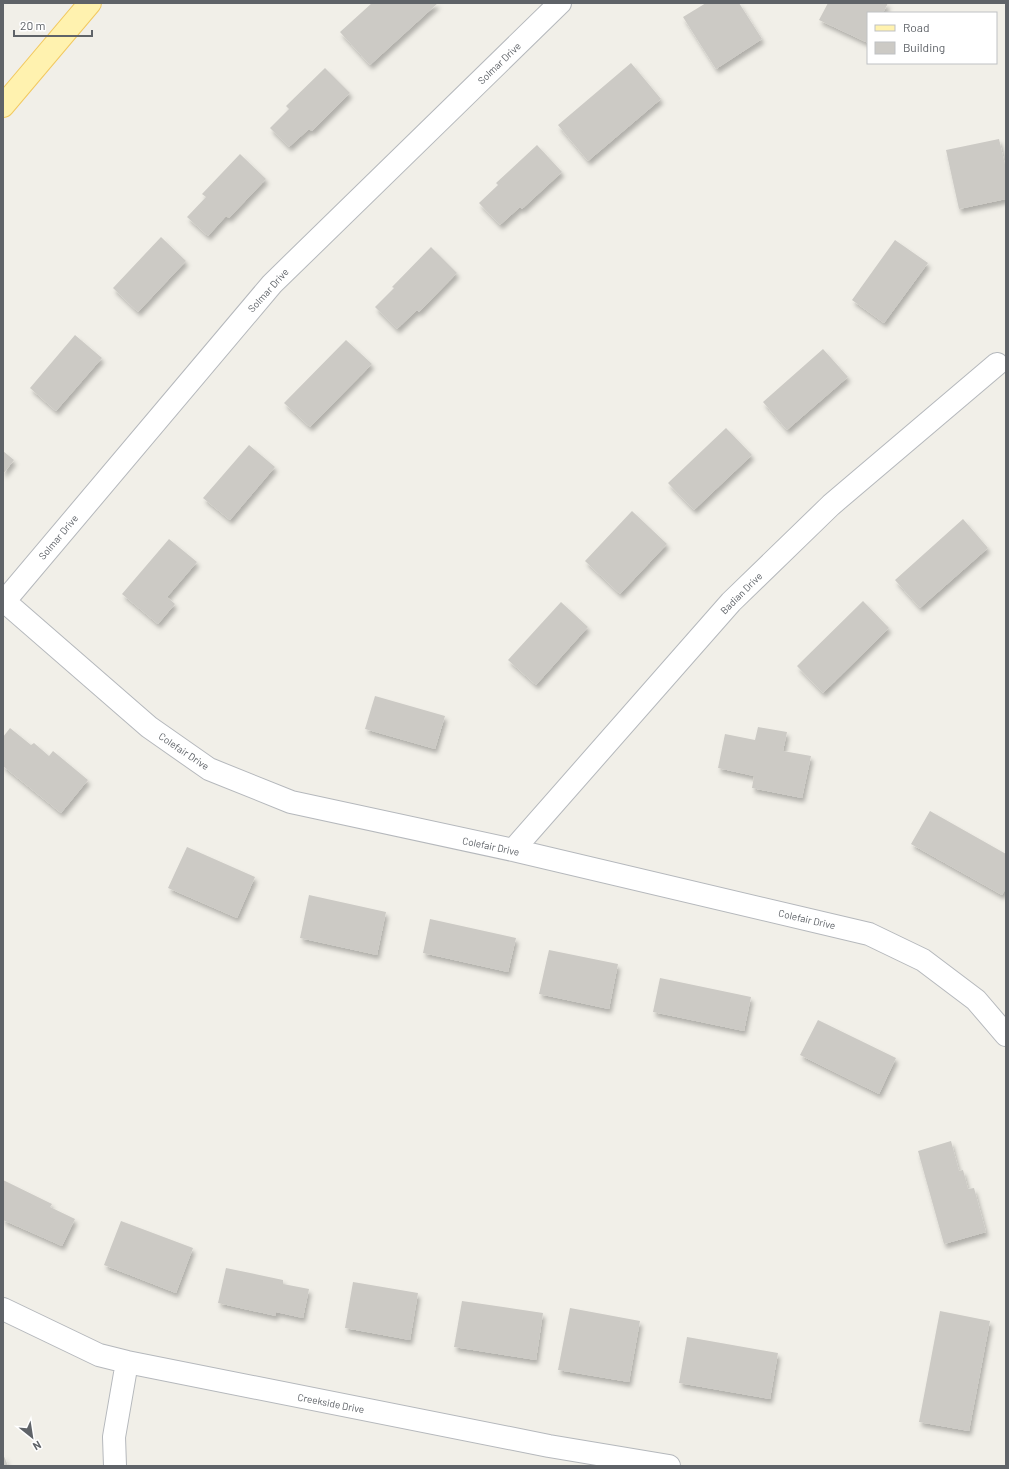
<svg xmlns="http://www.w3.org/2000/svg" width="1009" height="1469" font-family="Barlow,sans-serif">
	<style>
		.building { fill: #cccac5; filter: url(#shadow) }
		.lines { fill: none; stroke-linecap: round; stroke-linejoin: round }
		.minor-casing { stroke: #b5b8bc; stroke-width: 24 }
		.major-casing { stroke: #f2c960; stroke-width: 24 }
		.minor { stroke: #fff; stroke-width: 22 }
		.major { stroke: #fff2af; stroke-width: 22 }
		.labels { text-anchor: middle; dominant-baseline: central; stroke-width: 3; stroke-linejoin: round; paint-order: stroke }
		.street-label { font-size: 10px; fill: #5f6368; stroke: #fff }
	</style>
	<defs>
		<filter id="shadow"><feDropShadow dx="2.5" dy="4.5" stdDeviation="2" flood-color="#0004"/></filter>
	</defs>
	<rect width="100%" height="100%" fill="#f1efe8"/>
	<path class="building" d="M372,3h66l-68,62 -30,-33z
		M706,3h33l23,36 -46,30 -33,-52z
		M828,3h60l-5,10h-15v30l-49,-23z
		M631,63l30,36 -73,62 -30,-36z
		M325,68l25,25 -38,38 -3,-2 -20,18 -19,-19 19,-19 -3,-3z
		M999,139l7,30v30l-47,10 -13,-59z
		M537,145l25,27 -40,37 -2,-2 -20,18 -21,-22 19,-18 -2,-2z
		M240,154l26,25 -37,39 -3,-2 -18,20 -21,-19 19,-20 -4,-3z
		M161,237l25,24 -48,51 -25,-24z
		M895,240l33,23 -44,60 -32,-23z
		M431,247l26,26 -38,39 -2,-2 -20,19 -22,-22 19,-19 -2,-1z
		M75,335l27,23 -46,53 -26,-23z
		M346,340l26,24 -62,63 -26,-24z
		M823,349l25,28 -61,53 -24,-28z
		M726,428l26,27 -58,55 -26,-27z
		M249,445l26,22 -45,53 -27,-22z
		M3,451l11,9 -11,14z
		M632,511l35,33 -47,50 -35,-33z
		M963,519l25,29 -68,60 -25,-28z
		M169,539l28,23 -30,35 8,7 -17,20 -36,-30z
		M863,601l26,27 -66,65 -26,-27z
		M561,602l27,25 -52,58 -28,-25z
		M375,696l70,20 -10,33 -70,-20z
		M758,727l29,5 -4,19 28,5 -9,42 -50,-10 2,-12 -36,-8 7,-34 30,6z
		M10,728l21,17 3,-2 15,13 4,-5 35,29 -27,33 -58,-47v-29z
		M930,811l76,43v34l-4,7 -91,-51z
		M187,847l68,30 -18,41 -69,-30z
		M309,895l77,17 -9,43 -77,-17z
		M430,919l86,19 -8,34 -85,-19z
		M549,950l69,14 -9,45 -70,-15z
		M660,978l91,19 -7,34 -91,-19z
		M818,1020l78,38 -17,36 -79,-39z
		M951,1141l8,30 4,-1 5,19 6,-1 12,44 -42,12 -26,-93z
		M3,1180l49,24 -2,3 25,12 -13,27 -59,-26z
		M121,1221l72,27 -17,45 -72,-28z
		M226,1268l57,12v4l26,5 -6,29 -27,-6v4l-58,-13z
		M353,1282l65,11 -8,47 -65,-12z
		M462,1301l81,12 -7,47 -82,-13z
		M570,1308l70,13 -11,61 -71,-12z
		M940,1311l50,10 -21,110 -50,-9z
		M687,1337l91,16 -8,46 -91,-16z
		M3,1454l5,12h-5z"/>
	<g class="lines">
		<g class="minor-casing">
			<path id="minor" d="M3,600l146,127 60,42 82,33 222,48 356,84 54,26 53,40 30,35
				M3,603l269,-319 288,-281
				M513,850l218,-248 100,-97 166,-141
				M3,1309l96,46 28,7 422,84 120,20
				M115,1466l-1,-29 13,-75"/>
		</g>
		<g class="major-casing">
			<path id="major" d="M3,106l87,-103"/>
		</g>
		<use href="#minor" class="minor"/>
		<use href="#major" class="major"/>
	</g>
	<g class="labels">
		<g class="street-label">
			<text transform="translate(499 63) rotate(-44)">Solmar Drive</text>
			<text transform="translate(268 290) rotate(-48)">Solmar Drive</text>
			<text transform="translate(58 537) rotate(-50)">Solmar Drive</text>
			<text transform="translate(741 593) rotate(-45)">Badian Drive</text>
			<text transform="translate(184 751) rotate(34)">Colefair Drive</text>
			<text transform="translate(491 846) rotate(12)">Colefair Drive</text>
			<text transform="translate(807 919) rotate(13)">Colefair Drive</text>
			<text transform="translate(331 1403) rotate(11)">Creekside Drive</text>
		</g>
	</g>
	<rect width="1009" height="1469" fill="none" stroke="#5f6368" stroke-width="8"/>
	<rect x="867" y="12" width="130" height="52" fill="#ffffff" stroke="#bfc1c3"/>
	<rect x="875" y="25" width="20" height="6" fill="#fff2af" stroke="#bfc1c3"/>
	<text x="903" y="32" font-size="12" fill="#5f6368">Road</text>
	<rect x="875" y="42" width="20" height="12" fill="#cccac5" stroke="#bfc1c3"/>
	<text x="903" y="52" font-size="12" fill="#5f6368">Building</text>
	<g transform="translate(32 1437) rotate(150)" stroke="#ffffff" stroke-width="3" paint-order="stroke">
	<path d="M0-3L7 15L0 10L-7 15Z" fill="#5f6368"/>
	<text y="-6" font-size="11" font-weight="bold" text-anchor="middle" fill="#5f6368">N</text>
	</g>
	<path d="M14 30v6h78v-6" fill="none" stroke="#5f6368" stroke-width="2"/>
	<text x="20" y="30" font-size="12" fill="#5f6368" stroke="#ffffff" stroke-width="3" paint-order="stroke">20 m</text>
</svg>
